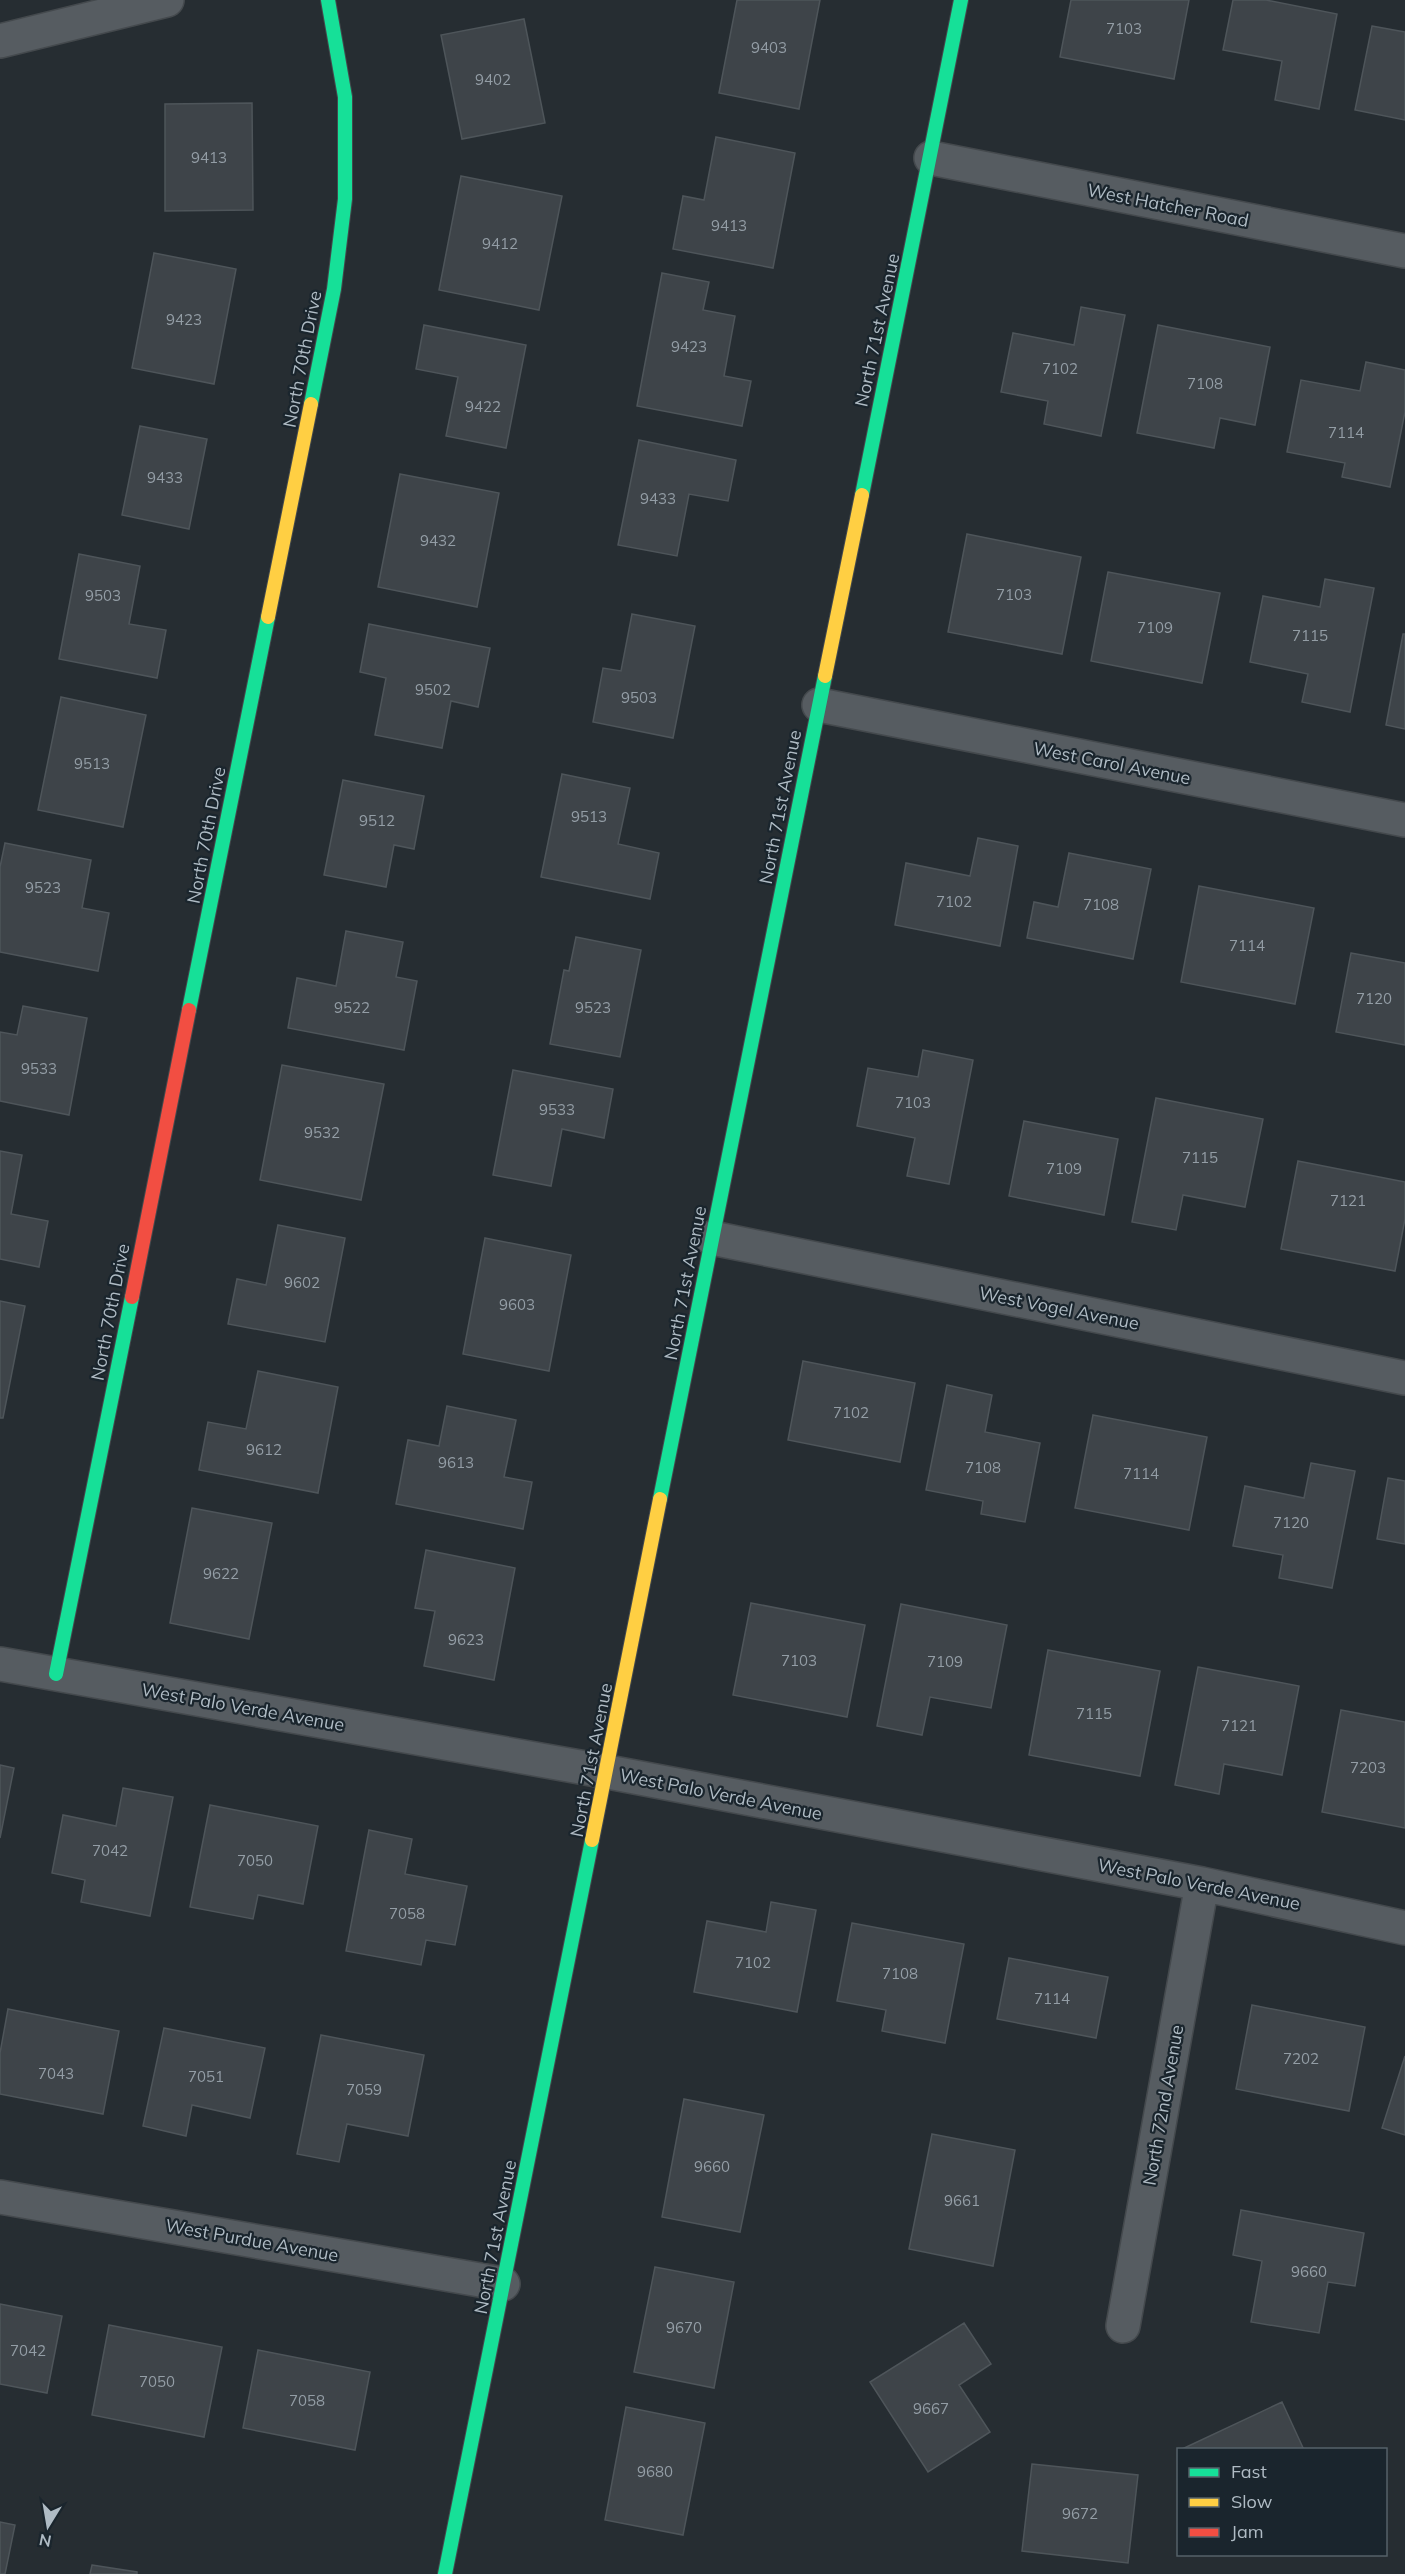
<svg xmlns="http://www.w3.org/2000/svg" width="1405" height="2574" font-family="Mulish,sans-serif">
	<style>
		.building { fill: #3e4449; stroke: #4e555a; stroke-width: 1.5 }
		.lines { fill: none; stroke-linecap: round; stroke-linejoin: round }
		.street-casing { stroke: #44494d; stroke-width: 36 }
		.fast-casing { stroke: #44494d; stroke-width: 16 }
		.slow-casing { stroke: #44494d; stroke-width: 16 }
		.jam-casing { stroke: #44494d; stroke-width: 16 }
		.street { stroke: #565c61; stroke-width: 33 }
		.fast { stroke: #16e098; stroke-width: 14 }
		.slow { stroke: #ffcf43; stroke-width: 14 }
		.jam { stroke: #f24e42; stroke-width: 14 }
		.labels { text-anchor: middle; dominant-baseline: central; stroke-width: 4.5; stroke-linejoin: round; paint-order: stroke }
		.number-label { font-size: 15px; fill: #939da5 }
		.street-label { font-size: 18px; fill: #afbbc4; stroke: #1a252d }
	</style>
	<rect width="100%" height="100%" fill="#262d32"/>
	<path class="building" d="M737,0h83l-21,109 -80,-16z
		M1071,0h118l-15,79 -114,-22z
		M1233,0h33l71,14 -18,95 -44,-9 7,-39 -59,-11z
		M524,19l21,104 -83,16 -21,-104z
		M1372,26l33,6v88l-50,-10z
		M252,103l1,107 -88,1v-107z
		M716,137l79,16 -22,115 -100,-19 10,-53 21,4z
		M461,176l101,20 -23,114 -100,-20z
		M154,253l82,16 -22,115 -82,-16z
		M662,273l47,9 -6,28 32,6 -11,60 27,5 -9,45 -105,-20z
		M1081,307l44,8 -24,121 -57,-12 4,-23 -47,-9 12,-59 61,12z
		M424,325l102,20 -20,103 -60,-12 12,-59 -42,-8z
		M1158,325l112,22 -15,78 -35,-7 -6,30 -77,-15z
		M1366,362l39,8v42l-15,75 -48,-10 3,-14 -58,-11 14,-72 59,11z
		M140,426l67,13 -18,90 -67,-14z
		M639,440l97,20 -8,41 -39,-7 -12,62 -59,-11z
		M400,474l99,19 -22,114 -99,-20z
		M967,534l114,23 -19,97 -114,-22z
		M79,554l61,12 -11,58 37,6 -9,48 -98,-19z
		M1108,572l112,21 -18,90 -111,-22z
		M1325,579l49,9 -24,124 -48,-10 6,-28 -58,-12 13,-66 57,11z
		M632,614l63,12 -22,112 -80,-16 10,-54 18,3z
		M369,624l121,24 -12,59 -27,-6 -9,47 -67,-13 11,-57 -26,-6z
		M1403,634h2v95l-19,-4z
		M61,697l85,18 -23,112 -85,-17z
		M562,774l68,14 -12,56 41,9 -9,46 -109,-22z
		M343,780l81,16 -10,53 -20,-4 -8,42 -62,-12z
		M978,838l40,8 -18,100 -105,-21 11,-62 64,13z
		M5,843l86,17 -9,48 27,5 -11,58 -98,-19v-85z
		M1069,853l82,16 -18,90 -106,-21 7,-36 24,5z
		M1199,886l115,22 -19,96 -114,-22z
		M346,931l57,11 -7,35 21,4 -13,69 -116,-22 9,-50 39,8z
		M576,937l65,13 -21,107 -70,-13 14,-74 5,1z
		M1351,953l54,10v82l-69,-13z
		M23,1006l64,12 -18,97 -69,-14v-69l17,3z
		M923,1050l50,10 -24,124 -42,-8 8,-38 -58,-12 11,-58 50,9z
		M282,1065l102,19 -23,116 -101,-20z
		M513,1070l100,19 -9,49 -42,-9 -11,57 -58,-11z
		M1156,1098l107,21 -18,88 -62,-12 -7,35 -44,-8z
		M1024,1121l94,18 -14,76 -95,-19z
		M0,1151l22,4 -11,59 37,7 -9,46 -39,-8z
		M1298,1161l107,21v37l-10,52 -114,-22z
		M278,1225l67,13 -20,104 -97,-18 9,-45 29,6z
		M485,1238l86,17 -22,116 -86,-17z
		M0,1301l25,5 -22,112h-3z
		M803,1361l112,22 -15,79 -112,-22z
		M258,1371l80,16 -20,106 -119,-23 9,-48 38,7z
		M947,1385l45,10 -7,37 55,11 -15,79 -44,-8 2,-13 -57,-11z
		M447,1406l69,14 -12,57 28,5 -9,47 -127,-25 12,-64 31,6z
		M1093,1415l114,22 -18,93 -114,-22z
		M1311,1463l44,8 -23,117 -53,-10 4,-23 -50,-9 12,-60 59,12z
		M1388,1478l17,3v63l-28,-5z
		M192,1508l80,15 -23,116 -79,-16z
		M426,1550l89,18 -21,112 -70,-14 11,-55 -20,-3z
		M751,1603l114,22 -18,92 -114,-22z
		M901,1604l106,21 -16,83 -61,-11 -8,38 -45,-9z
		M1048,1650l112,21 -20,105 -111,-21z
		M1198,1667l101,19 -17,89 -58,-11 -5,30 -44,-9z
		M1341,1710l64,12v106l-83,-16z
		M0,1765l14,3 -14,70z
		M123,1788l50,9 -23,119 -69,-14 4,-22 -33,-7 11,-58 53,11z
		M210,1805l108,21 -15,78 -45,-9 -5,24 -63,-12z
		M369,1830l43,9 -7,35 62,12 -12,59 -29,-5 -5,25 -75,-14z
		M771,1902l45,8 -19,102 -103,-20 13,-71 59,11z
		M852,1923l112,21 -19,99 -63,-12 4,-21 -49,-9z
		M1009,1958l99,19 -12,61 -99,-19z
		M1252,2005l113,22 -16,84 -113,-22z
		M8,2009l111,22 -16,83 -103,-20v-41z
		M164,2028l101,20 -15,70 -58,-13 -6,31 -43,-10z
		M321,2035l103,20 -16,81 -61,-12 -8,38 -42,-8z
		M1405,2056v79l-23,-7z
		M684,2099l80,16 -24,117 -78,-15z
		M932,2134l83,16 -22,116 -84,-17z
		M1241,2210l123,23 -9,53 -27,-4 -9,51 -68,-11 11,-61 -29,-6z
		M655,2267l79,15 -20,106 -80,-16z
		M0,2304l62,12 -15,77 -47,-9z
		M964,2323l27,41 -32,21 31,47 -62,40 -58,-90z
		M109,2325l113,22 -18,90 -112,-22z
		M258,2350l112,22 -15,78 -112,-22z
		M1282,2402l22,48h-124z
		M626,2407l79,16 -22,112 -78,-15z
		M1032,2464l106,11 -10,88 -106,-12z
		M0,2522l15,3 -10,49h-5z
		M92,2565l45,7v2h-47z"/>
	<g class="lines">
		<g class="street-casing">
			<path id="street" d="M0,41l167,-41
				M931,158l474,93
				M819,705l586,115
				M712,1238l693,140
				M0,1664l608,108 594,112 203,44
				M0,2197l503,87
				M1123,2326l79,-442"/>
		</g>
		<g class="fast-casing">
			<path id="fast" d="M311,404l23,-115 11,-90v-102l-17,-97
				M862,495l99,-495
				M189,1010l79,-393
				M660,1499l165,-823
				M56,1674l76,-377
				M445,2574l147,-734"/>
		</g>
		<g class="slow-casing">
			<path id="slow" d="M268,617l43,-213
				M825,676l37,-181
				M592,1840l68,-341"/>
		</g>
		<g class="jam-casing">
			<path id="jam" d="M132,1297l57,-287"/>
		</g>
		<use href="#street" class="street"/>
		<use href="#fast" class="fast"/>
		<use href="#slow" class="slow"/>
		<use href="#jam" class="jam"/>
	</g>
	<g class="labels">
		<g class="number-label">
			<text x="1124" y="28">7103</text>
			<text x="769" y="47">9403</text>
			<text x="493" y="79">9402</text>
			<text x="209" y="157">9413</text>
			<text x="729" y="225">9413</text>
			<text x="500" y="243">9412</text>
			<text x="184" y="319">9423</text>
			<text x="689" y="346">9423</text>
			<text x="1060" y="368">7102</text>
			<text x="1205" y="383">7108</text>
			<text x="483" y="406">9422</text>
			<text x="1346" y="432">7114</text>
			<text x="165" y="477">9433</text>
			<text x="658" y="498">9433</text>
			<text x="438" y="540">9432</text>
			<text x="1014" y="594">7103</text>
			<text x="103" y="595">9503</text>
			<text x="1155" y="627">7109</text>
			<text x="1310" y="635">7115</text>
			<text x="433" y="689">9502</text>
			<text x="639" y="697">9503</text>
			<text x="92" y="763">9513</text>
			<text x="589" y="816">9513</text>
			<text x="377" y="820">9512</text>
			<text x="43" y="887">9523</text>
			<text x="954" y="901">7102</text>
			<text x="1101" y="904">7108</text>
			<text x="1247" y="945">7114</text>
			<text x="1374" y="998">7120</text>
			<text x="352" y="1007">9522</text>
			<text x="593" y="1007">9523</text>
			<text x="39" y="1068">9533</text>
			<text x="913" y="1102">7103</text>
			<text x="557" y="1109">9533</text>
			<text x="322" y="1132">9532</text>
			<text x="1200" y="1157">7115</text>
			<text x="1064" y="1168">7109</text>
			<text x="1348" y="1200">7121</text>
			<text x="302" y="1282">9602</text>
			<text x="517" y="1304">9603</text>
			<text x="851" y="1412">7102</text>
			<text x="264" y="1449">9612</text>
			<text x="456" y="1462">9613</text>
			<text x="983" y="1467">7108</text>
			<text x="1141" y="1473">7114</text>
			<text x="1291" y="1522">7120</text>
			<text x="221" y="1573">9622</text>
			<text x="466" y="1639">9623</text>
			<text x="799" y="1660">7103</text>
			<text x="945" y="1661">7109</text>
			<text x="1094" y="1713">7115</text>
			<text x="1239" y="1725">7121</text>
			<text x="1368" y="1767">7203</text>
			<text x="110" y="1850">7042</text>
			<text x="255" y="1860">7050</text>
			<text x="407" y="1913">7058</text>
			<text x="753" y="1962">7102</text>
			<text x="900" y="1973">7108</text>
			<text x="1052" y="1998">7114</text>
			<text x="1301" y="2058">7202</text>
			<text x="56" y="2073">7043</text>
			<text x="206" y="2076">7051</text>
			<text x="364" y="2089">7059</text>
			<text x="712" y="2166">9660</text>
			<text x="962" y="2200">9661</text>
			<text x="1309" y="2271">9660</text>
			<text x="684" y="2327">9670</text>
			<text x="28" y="2350">7042</text>
			<text x="157" y="2381">7050</text>
			<text x="307" y="2400">7058</text>
			<text x="931" y="2408">9667</text>
			<text x="655" y="2471">9680</text>
			<text x="1080" y="2513">9672</text>
		</g>
		<g class="street-label">
			<text transform="translate(1168 205) rotate(11)">West Hatcher Road</text>
			<text transform="translate(877 330) rotate(-78)">North 71st Avenue</text>
			<text transform="translate(302 359) rotate(-79)">North 70th Drive</text>
			<text transform="translate(1112 763) rotate(11)">West Carol Avenue</text>
			<text transform="translate(780 807) rotate(-79)">North 71st Avenue</text>
			<text transform="translate(206 835) rotate(-79)">North 70th Drive</text>
			<text transform="translate(685 1283) rotate(-79)">North 71st Avenue</text>
			<text transform="translate(1059 1308) rotate(11)">West Vogel Avenue</text>
			<text transform="translate(110 1312) rotate(-79)">North 70th Drive</text>
			<text transform="translate(243 1707) rotate(10)">West Palo Verde Avenue</text>
			<text transform="translate(591 1760) rotate(-79)">North 71st Avenue</text>
			<text transform="translate(721 1794) rotate(11)">West Palo Verde Avenue</text>
			<text transform="translate(1199 1884) rotate(11)">West Palo Verde Avenue</text>
			<text transform="translate(1163 2105) rotate(-80)">North 72nd Avenue</text>
			<text transform="translate(495 2237) rotate(-79)">North 71st Avenue</text>
			<text transform="translate(252 2240) rotate(10)">West Purdue Avenue</text>
		</g>
	</g>
	<rect x="1177" y="2448" width="210" height="108" fill="#1a252d" stroke="#566169" stroke-width="1.5"/>
	<rect x="1189" y="2468" width="30" height="9" fill="#16e098" stroke="#566169" stroke-width="1.5"/>
	<text x="1231" y="2478" font-size="18" fill="#afbbc4">Fast</text>
	<rect x="1189" y="2498" width="30" height="9" fill="#ffcf43" stroke="#566169" stroke-width="1.5"/>
	<text x="1231" y="2508" font-size="18" fill="#afbbc4">Slow</text>
	<rect x="1189" y="2528" width="30" height="9" fill="#f24e42" stroke="#566169" stroke-width="1.5"/>
	<text x="1231" y="2538" font-size="18" fill="#afbbc4">Jam</text>
	<g transform="translate(48 2526) rotate(191)" stroke="#1a252d" stroke-width="4.5" paint-order="stroke">
	<path d="M0-4.5L10 22L0 15L-10 22Z" fill="#afbbc4"/>
	<text y="-9" font-size="16" font-weight="bold" text-anchor="middle" fill="#afbbc4">N</text>
	</g>
</svg>
